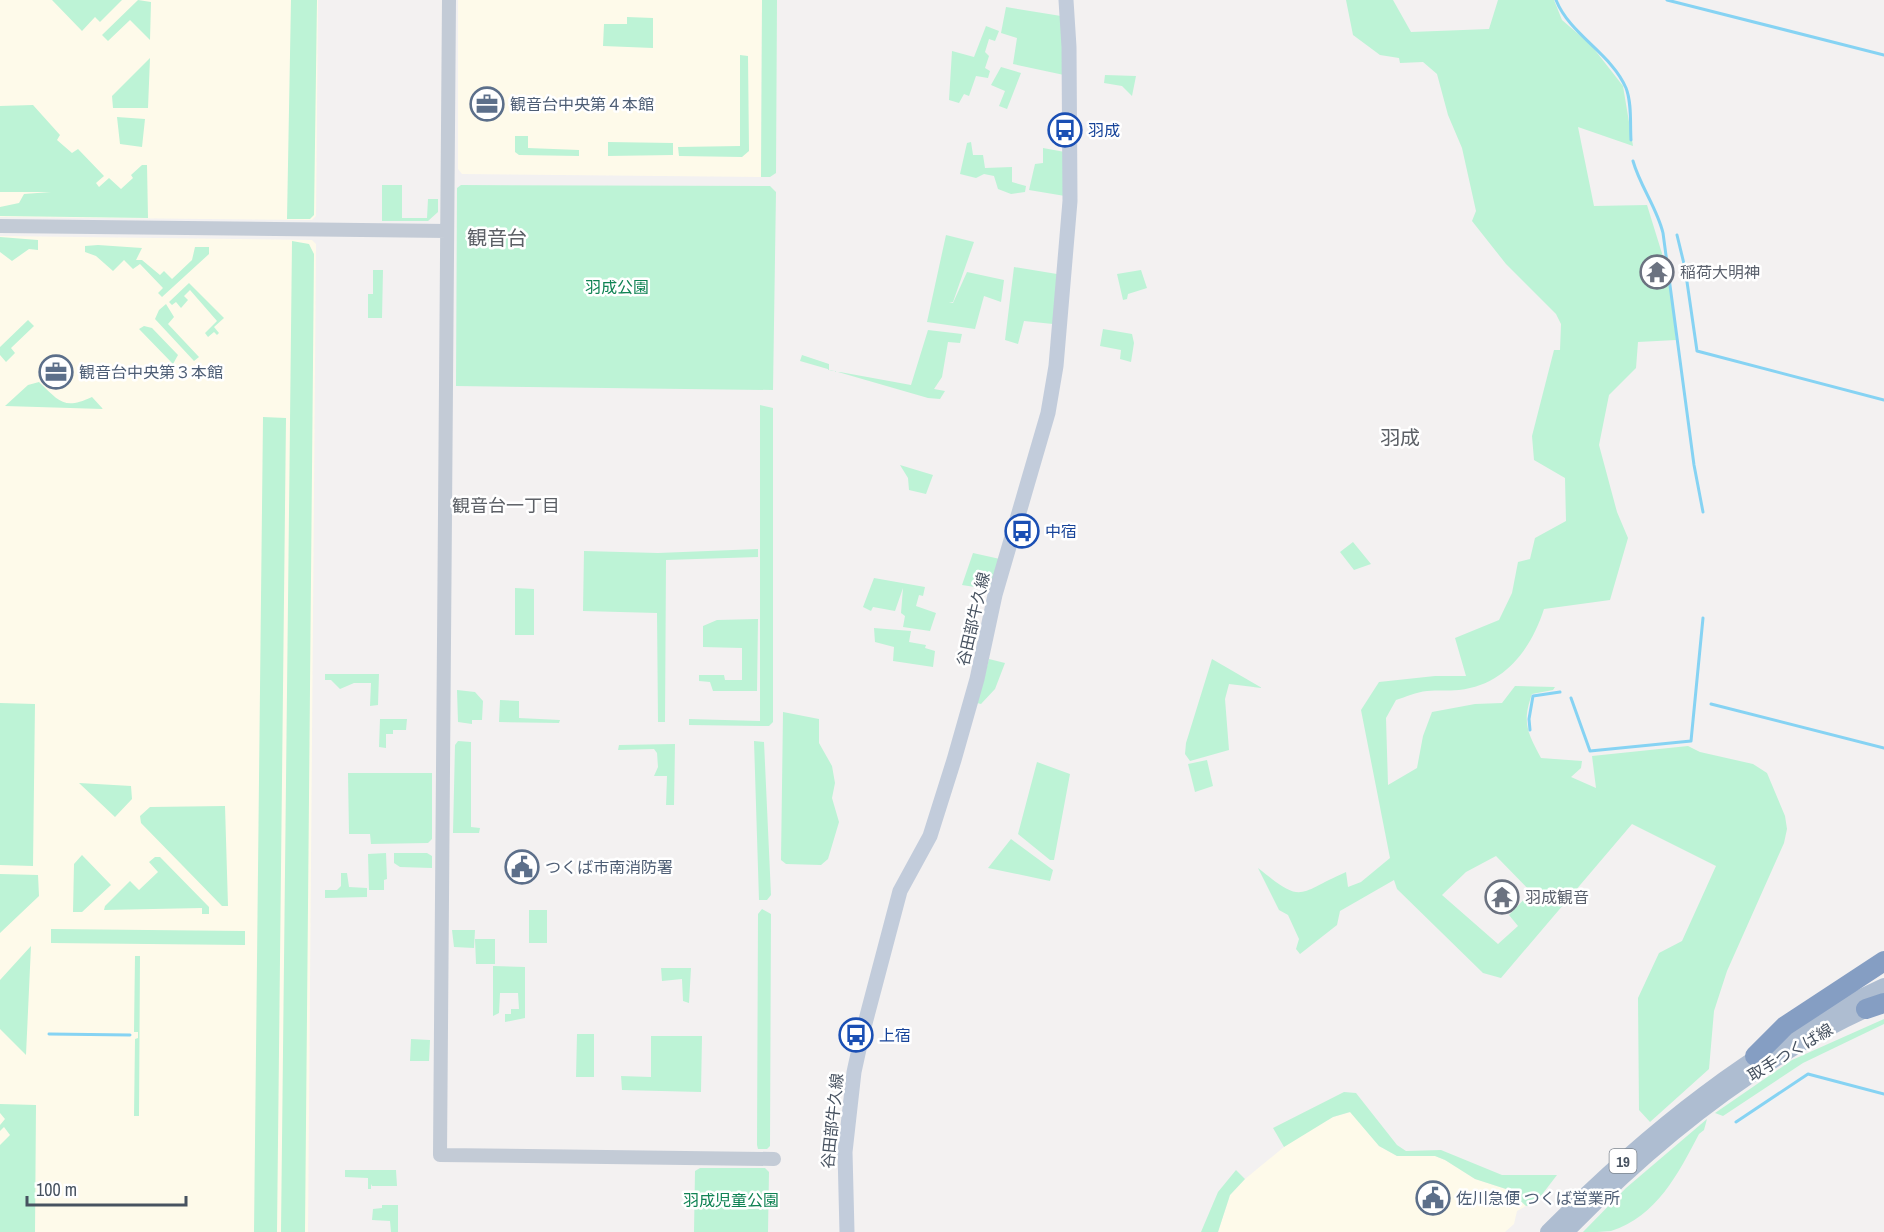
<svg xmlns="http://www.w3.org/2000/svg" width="1884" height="1232" font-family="'Archivo Narrow','Noto Sans JP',sans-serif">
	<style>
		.commercial { fill: #fefaea }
		.green { fill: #bdf3d6; fill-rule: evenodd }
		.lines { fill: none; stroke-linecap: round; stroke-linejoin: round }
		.stream { stroke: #86d3f3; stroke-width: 3 }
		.tertiary { stroke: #c3cbd6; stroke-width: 14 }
		.secondary { stroke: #c2ccdb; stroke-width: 15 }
		.primary { stroke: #aebdd1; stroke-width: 16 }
		.motorway { stroke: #859ec3; stroke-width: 20 }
		.labels { text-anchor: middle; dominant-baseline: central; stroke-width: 5; stroke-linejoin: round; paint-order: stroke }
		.shield { fill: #fff; stroke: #7e8690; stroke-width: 1.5 }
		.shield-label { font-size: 15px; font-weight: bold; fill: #475260 }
		.service-label { font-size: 16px; fill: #4e5e75; stroke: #fff; text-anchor: start }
		.transit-label { font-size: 16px; fill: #164399; stroke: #fff; text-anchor: start }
		.worship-label { font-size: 16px; fill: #5b616d; stroke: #fff; text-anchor: start }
		.park-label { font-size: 16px; fill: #108354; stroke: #fff }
		.street-label { font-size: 16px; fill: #475260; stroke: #fff }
		.neighbourhood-label { font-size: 18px; fill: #5c6066; stroke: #fff }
		.quarter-label { font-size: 20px; fill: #5c6066; stroke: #fff }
	</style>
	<rect width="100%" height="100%" fill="#f3f1f1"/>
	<path class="commercial" d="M0,0h318l-2,216 -4,4 -312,-3z
		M458,0h304l-1,177 -299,-3 -4,-5z
		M0,236l312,4 4,4 -8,988h-308z
		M1351,1112l28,34 18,10h38l10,4 30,19 34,11 17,16 -9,5 -3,13 -9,8h-287l12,-37 15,-16 51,-42 37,-20z"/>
	<path class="green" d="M52,0h70l-22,22 -5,-5 -13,14z
		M138,0l13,2 -1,38 -20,-20 -22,21 -6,-6z
		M291,0h26l-3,215 -4,4h-23z
		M762,0h15l-1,173 -6,4h-9z
		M1346,0h47l18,32 78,-3 9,-29h56l8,20 29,25 32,41 10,60 -55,-19 16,79 53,-1 22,71 7,64 -38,2 -2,26 -27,27 -10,50 18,67 11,26 -18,62 -66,9c-13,40 -39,76 -85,81 -11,1 -22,0 -32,1 -11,1 -21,6 -31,9l-10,18 2,67 29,-17 6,-32 9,-24 43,-8 27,-1 13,-17 40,1 -2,3 -21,4c-10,28 -5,38 9,64l41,3 -1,7 -10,9 25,11 -4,-32 96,-10 12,6 53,12 14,9 18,43 2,13 -3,14 -57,128 -13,40 -5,58 -59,53 -11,-12 -1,-112 21,-45 23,-12 34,-75 -84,-42 -131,154 -18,-5 -86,-84 -3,-9 -54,31 -3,14 -37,29 -4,-5 3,-10 -11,-24 -9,-5 -21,-42c46,37 38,26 88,4l2,15 13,-5 29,-24 -29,-148 18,-28 56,-6h31l-11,-38 44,-18 13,-27 6,-31 12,-3 5,-21 31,-17 -1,-43 -31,-18 -2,-24 22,-86h6l1,-26 -5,-10 -50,-50 -34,-43 4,-10 -14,-63 -14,-33 -11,-41 -14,-12 -23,1 -1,-5 -19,-3 -27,-20zM1496,856l35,36 -22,23 9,11 -20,18 -56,-49 24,-23z
		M1006,7l55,9 3,59 -51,-11 4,-26 -16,-5z
		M627,17l26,1v30l-50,-2 1,-22h23z
		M986,26l13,5 -4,10 -6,-2 -4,13 4,4 -4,12 5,3 -2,7 -12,-2 -7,20 -5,-2 -5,9 -10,-3 3,-49 22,6z
		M740,55l8,1 1,95 -7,6 -63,-1 -1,-9 62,-1z
		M150,58l-2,50h-35l-1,-12z
		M1001,67l20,6 -14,36 -8,-3 6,-15 -14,-6z
		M1105,75l31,1 -4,20 -10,-10 -18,-3z
		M33,105l27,30 -3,5 15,13 6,-4 26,27 -8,7 3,4 10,-9 12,11 12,-11 -2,-3 11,-10h5l1,53 -148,-2v-9l19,-4 5,-9 27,-2h-51v-86z
		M117,117l28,2 -3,28 -22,-3z
		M515,136h13v12l51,2v6l-60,-1 -4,-3z
		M608,142l65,1v12l-65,1z
		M971,142l2,13h10l2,13 27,-1v15l14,4 -1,6 -14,2 -13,-5 -4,-13 -10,-2 -8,4 -16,-4 7,-31z
		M1043,148l22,4v44l-36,-6 6,-26 8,-1z
		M382,185h20v33h25l1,-19h10v13l-10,9h-46z
		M461,185l309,1 6,6 -3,198 -317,-4 1,-198z
		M946,235l28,7 -21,60 -4,1h4l14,-31 37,8 -3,22 -17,-6 -9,33 -48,-7z
		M0,237l38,3v10l-9,-1 -17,12 -12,-9z
		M292,241l17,3 5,10 -9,978h-24z
		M98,245l44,3 -6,12h6l18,15 4,-4 8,8 20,-19 3,-13h14v7l-47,43 -4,-4 5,-5 -23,-24 -7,5 -9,-9 -11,11 -17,-15 -11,-4v-6z
		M1014,267l43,7 -4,50 -29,-3 -6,23 -13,-4z
		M373,270h10l-1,48h-14v-24h5z
		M1141,270l6,18 -19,6 -1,5 -4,1 -6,-26z
		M189,283l35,35 -10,9 5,6 -2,2 -3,-3 -6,5 -3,-4 12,-12 -27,-31 -6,6 4,4 -7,8 -5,-6 -4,3 -3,-3z
		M166,304l8,13 -6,7 31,33 -5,4 -39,-42 4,-9z
		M28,320l6,6 -23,22 4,5 -9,9 -6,-7v-8z
		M144,326l8,2 26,27 -5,9 -34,-35z
		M1103,329l29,5 2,9 -3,19 -11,-3 1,-9 -21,-4z
		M928,330l34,4 -2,9 -12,-1 -6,35 -8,12 11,2 -5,8 -12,-1 -128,-37 2,-6 27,9v6l82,15z
		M39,382c21,20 25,28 53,15l11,12 -98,-3 23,-21z
		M760,405l13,3v314l-4,4h-9l-71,-1v-6l71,2z
		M263,417l23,1 -9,814h-23z
		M900,465l33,10 -7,19 -17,-4 -1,-12z
		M1353,542l18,22 -17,6 -14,-18z
		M758,549v8l-92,3 -1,162h-7l-1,-109 -74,-2 1,-60 74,2z
		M973,553l27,6 -9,29 -3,1 -26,-4z
		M874,578l51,9 -2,9 -4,-1 -3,11 20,7 -6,18 -27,-4 2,-11 -4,-3 2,-25 -8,23 -22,-4 -2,4 -8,-4z
		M515,588l19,1v46h-19z
		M758,619l-1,72h-44l-3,-9 -11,-1v-6h25l1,5h17v-32l-39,-1v-21l14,-6z
		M874,628l37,3 -2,11 17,3 -1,3 10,3 -2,16 -40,-6 1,-14 -19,-5z
		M989,659l16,4 -10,26 -14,15 -4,-1z
		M1212,659l50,29 -33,-4 -4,15 4,51 -39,11 -5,-7 1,-11z
		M325,674h54l-1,31 -8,1 1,-23h-17l-14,6 -9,-9h-6z
		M457,690l18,2 8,9 -1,19h-10v4l-14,-2z
		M500,700l19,1v17l41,2 -1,3 -60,-1z
		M0,703l35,1 -2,162 -33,-1z
		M783,712l36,7v24l13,23 3,17 -3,15 7,24 -11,37 -7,6 -35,-1 -5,-4z
		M380,719h27l-1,11h-13v4h-7v14l-7,-1z
		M458,741l13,1v85l9,1 -1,5h-26l2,-88z
		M754,741l10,1 7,153 -4,5h-8z
		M675,744l-1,61h-8l1,-29h-13l4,-9 -1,-14 -3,-4 -36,1 1,-5z
		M1207,760l6,26 -18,6 -7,-28z
		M1037,762l33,12 -16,86h-4l-32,-26z
		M348,773h84v66l-4,4 -57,1 -1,-10h-21z
		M79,783l52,3 1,13 -17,18z
		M225,806l3,100h-6l-81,-83 -1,-7 10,-9z
		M1011,839l42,31 -3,11 -62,-13z
		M386,853l1,26 -3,1v10h-15l-1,-36z
		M394,853h33l5,3v12l-32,-1 -6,-4z
		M82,855l29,30 -29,27h-9l1,-48z
		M155,857h5l49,50v7h-7v-6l-98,2 1,-4 25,-25 9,9 19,-18 -9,-10z
		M341,873h6l2,14 18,1v9l-42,1v-8h12l4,-4z
		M0,874l38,1 1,21 -39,37z
		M762,909l9,5 -1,232 -3,3h-9l-1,-4 1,-231z
		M529,910h18v33h-18z
		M51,929l194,2v14l-194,-2z
		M452,930h23l-1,18 -20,-1z
		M475,939h20v25h-19z
		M31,946l-5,109 -26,-26v-49z
		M135,956h5l-1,160h-5l1,-77 3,-1v-6h-4z
		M493,966l32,1v51l-20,4v-8h6v-5h8l-1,-16h-18l-1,20 -6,3z
		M661,968h30l-2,35 -6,-2 -1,-22 -20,2z
		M1884,1019v5l-81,39 -80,53 -8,-3 77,-53z
		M577,1034h17v43h-18z
		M651,1036h51l-1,56 -79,-2 -1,-14 30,1z
		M411,1039l19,1 -1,21h-19z
		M1344,1092l12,1 41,52 9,6 35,-1 61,25h55l-23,30 -8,1 -17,-16 -34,-11 -30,-19 -10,-4h-38l-18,-10 -29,-34 -17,5 -49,30 -11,-19z
		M0,1104l36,1 -1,127h-35v-87l10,-10 -6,-8 -4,4v-6l5,-6 -5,-6z
		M1707,1119l-3,11 -5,4c-21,40 -42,82 -88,97 -8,1 -20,1 -28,1l43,-44z
		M700,1168h65l4,4 -1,60h-74l1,-61z
		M345,1170h51l1,16h-25l-1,-2v5h-3v-11l-23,-1z
		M1236,1170l9,9 -15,16 -12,37h-17l17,-40z
		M382,1205h16v27h-7l-1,-11 -18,-1 1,-11 9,-1z"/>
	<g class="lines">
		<path class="stream" d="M1556,0c14,35 55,53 70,88 6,15 4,36 5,52
			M1667,0l217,55
			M1633,161c7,25 24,47 30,72l31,232 9,47
			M1677,235l8,33 12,83 187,49
			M1571,698l19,53 101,-10 12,-123
			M1711,704l173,44
			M1530,730l-1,-11 4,-23 27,-4
			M49,1034l81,1
			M1736,1122l72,-48 76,20"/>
		<path class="tertiary" d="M449,0l-9,1155 334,4
			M0,226l447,5"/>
		<path class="secondary" d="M847,1232l-2,-80 9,-80 9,-41 37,-140 30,-55 24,-76 23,-81 18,-84 53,-182 8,-47 14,-165 -1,-154 -3,-47"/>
		<path class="primary" d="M1548,1232c101,-102 205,-185 336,-246
			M1566,1232c89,-92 193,-175 310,-227"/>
		<path class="motorway" d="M1866,1009l18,-6
			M1755,1056l30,-30 99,-65"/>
	</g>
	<defs>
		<g id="office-ring" transform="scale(1.725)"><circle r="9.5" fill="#fff" stroke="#5c6f8a" stroke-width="1.5"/><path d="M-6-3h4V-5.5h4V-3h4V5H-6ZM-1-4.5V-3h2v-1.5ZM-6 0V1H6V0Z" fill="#5c6f8a"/></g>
		<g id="bus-ring" transform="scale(1.725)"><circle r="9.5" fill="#fff" stroke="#1a4fb4" stroke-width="1.5"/><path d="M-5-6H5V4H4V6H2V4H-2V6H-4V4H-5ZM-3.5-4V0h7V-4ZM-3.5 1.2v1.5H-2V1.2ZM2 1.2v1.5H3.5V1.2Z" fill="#1a4fb4"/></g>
		<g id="temple-ring" transform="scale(1.725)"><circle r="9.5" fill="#fff" stroke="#6b7280" stroke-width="1.5"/><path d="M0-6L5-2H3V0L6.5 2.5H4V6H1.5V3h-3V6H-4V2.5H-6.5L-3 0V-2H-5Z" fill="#6b7280"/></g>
		<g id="civic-ring" transform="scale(1.725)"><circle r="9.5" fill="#fff" stroke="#5c6f8a" stroke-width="1.5"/><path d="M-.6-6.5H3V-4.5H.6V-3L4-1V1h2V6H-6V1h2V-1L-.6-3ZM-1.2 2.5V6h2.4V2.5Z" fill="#5c6f8a"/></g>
	</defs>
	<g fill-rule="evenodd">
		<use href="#office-ring" x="487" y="104"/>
		<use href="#bus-ring" x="1065" y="130"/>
		<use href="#temple-ring" x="1657" y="272"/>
		<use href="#office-ring" x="56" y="372"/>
		<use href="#bus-ring" x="1022" y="531"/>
		<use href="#civic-ring" x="522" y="867"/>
		<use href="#temple-ring" x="1502" y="897"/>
		<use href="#bus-ring" x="856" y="1035"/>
		<use href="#civic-ring" x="1433" y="1198"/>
	</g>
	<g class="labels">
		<rect class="shield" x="1609.5" y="1149" width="27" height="24" rx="4.5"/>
		<g class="shield-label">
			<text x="1623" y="1161">19</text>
		</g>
		<g class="service-label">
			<text x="510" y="104">観音台中央第４本館</text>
			<text x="79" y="372">観音台中央第３本館</text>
			<text x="545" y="867">つくば市南消防署</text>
			<text x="1456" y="1198">佐川急便 つくば営業所</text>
		</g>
		<g class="transit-label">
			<text x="1088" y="130">羽成</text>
			<text x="1045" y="531">中宿</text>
			<text x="879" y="1035">上宿</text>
		</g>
		<g class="worship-label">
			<text x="1680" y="272">稲荷大明神</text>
			<text x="1525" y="897">羽成観音</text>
		</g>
		<g class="park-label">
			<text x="617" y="287">羽成公園</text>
			<text x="731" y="1200">羽成児童公園</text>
		</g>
		<g class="street-label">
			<text transform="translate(973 619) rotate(-77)">谷田部牛久線</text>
			<text transform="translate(1790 1052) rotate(-31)">取手つくば線</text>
			<text transform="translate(832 1121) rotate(-84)">谷田部牛久線</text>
		</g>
		<g class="neighbourhood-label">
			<text x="506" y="505">観音台一丁目</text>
		</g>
		<g class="quarter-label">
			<text x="497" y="237">観音台</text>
			<text x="1400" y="437">羽成</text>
		</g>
	</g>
	<path d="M27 1196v9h159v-9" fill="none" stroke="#475260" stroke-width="3"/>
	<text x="36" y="1196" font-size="18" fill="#475260" stroke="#ffffff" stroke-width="4.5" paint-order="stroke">100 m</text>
</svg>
